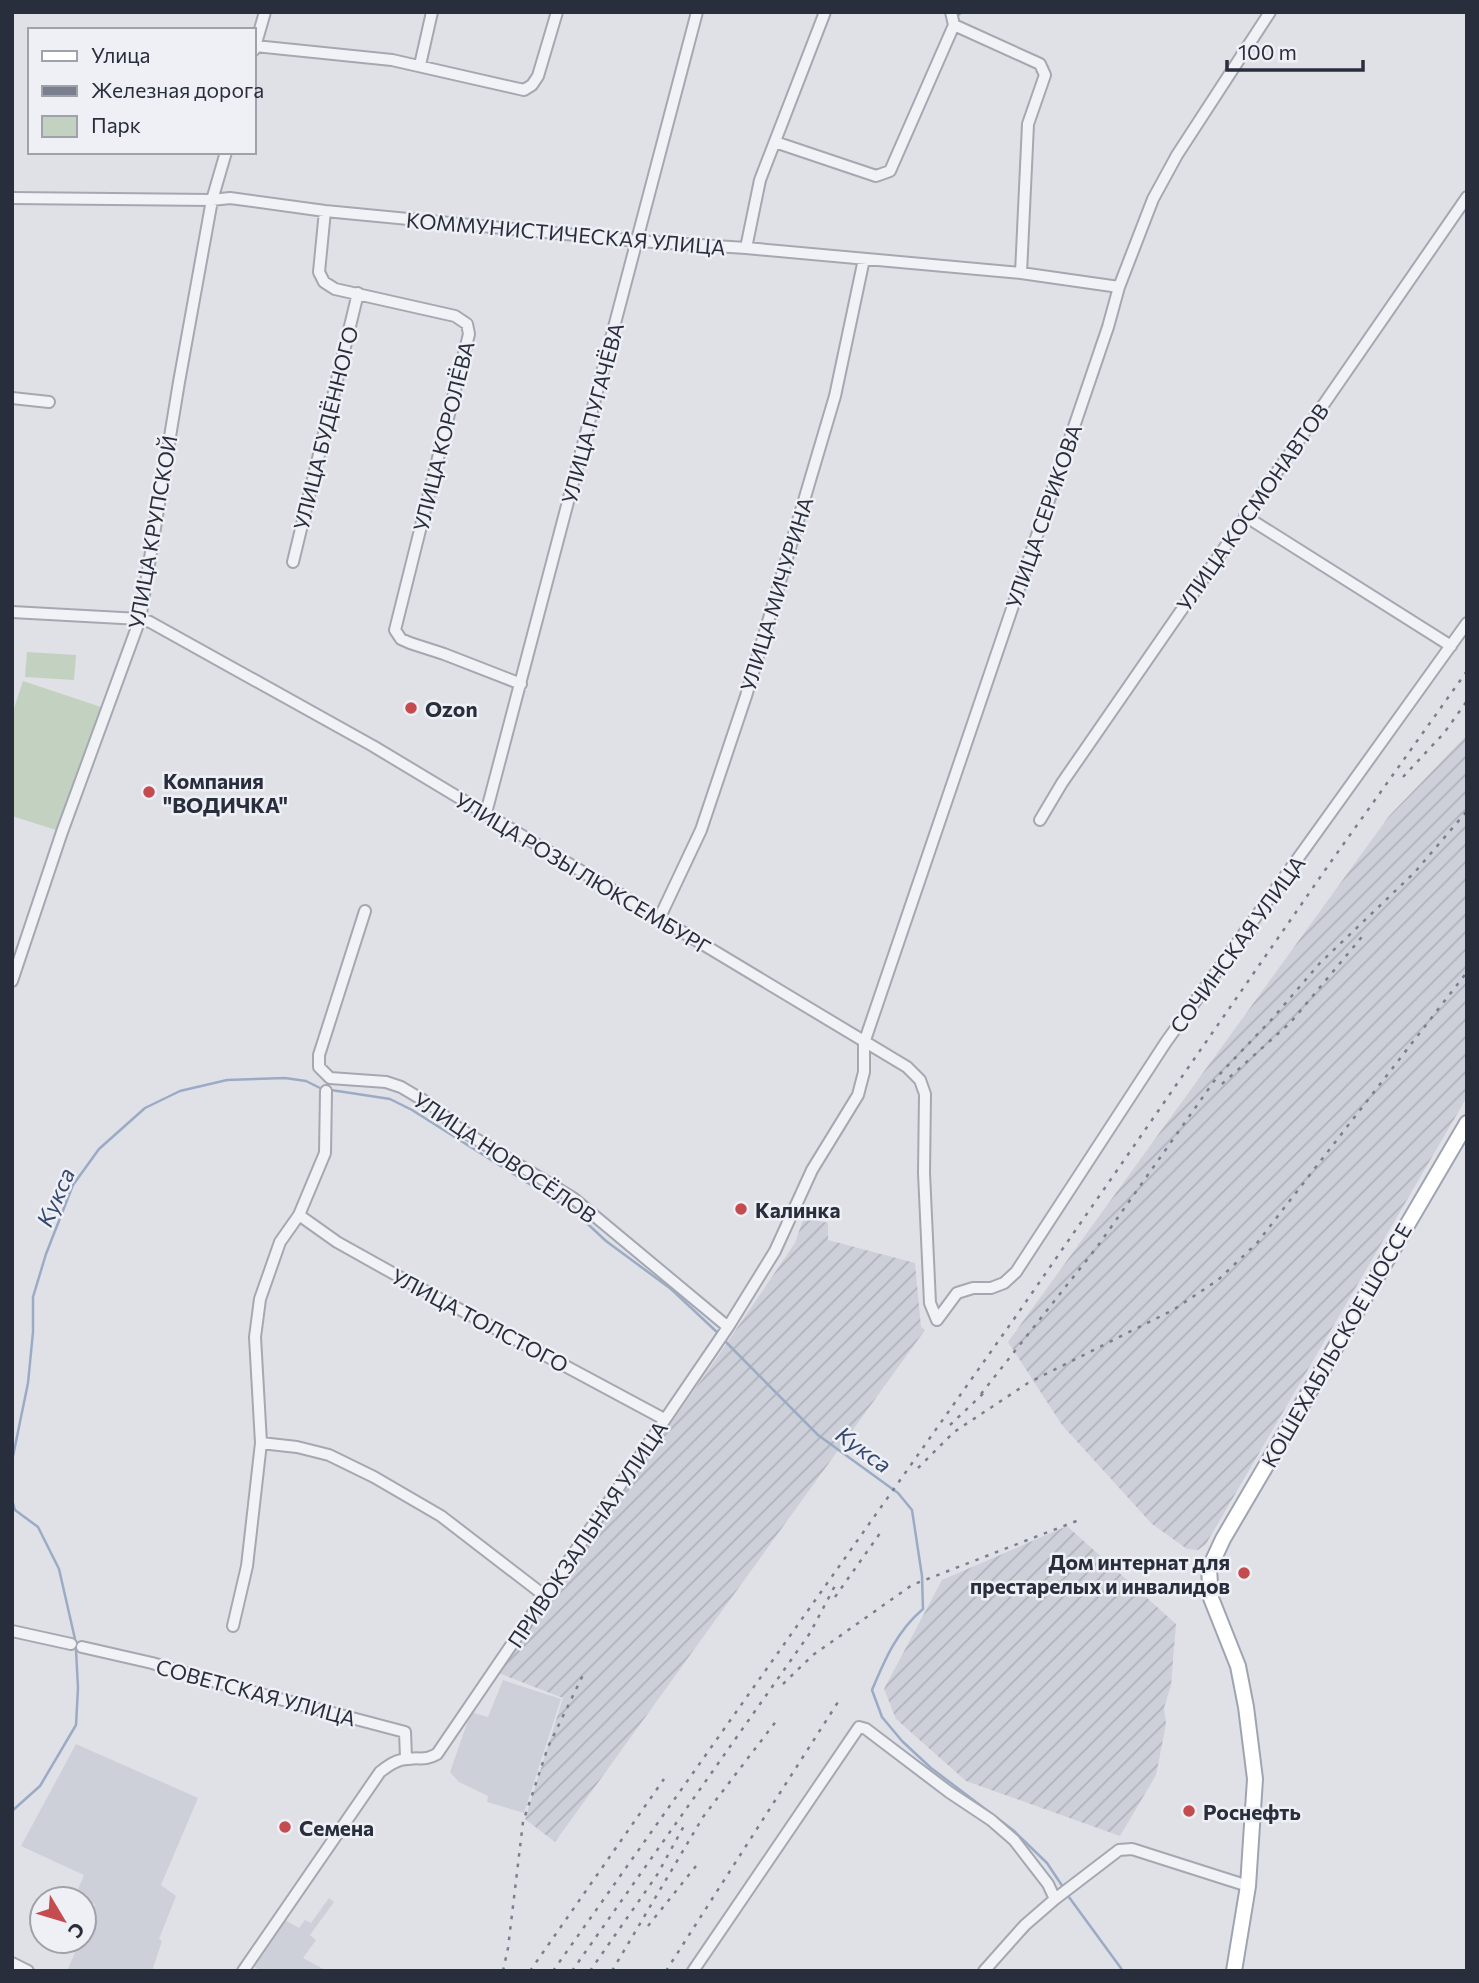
<svg xmlns="http://www.w3.org/2000/svg" width="1479" height="1983" font-family="Commissioner,sans-serif">
	<style>
		.built { fill: #cdd0d9 }
		.industrial { fill: url(#industrial-furrows) }
		.green { fill: #c3d1c1 }
		.lines { fill: none; stroke-linecap: round; stroke-linejoin: round }
		.stream { stroke: #9cabc5; stroke-width: 2.5 }
		.minor-casing { stroke: #a5a8b1; stroke-width: 14 }
		.major-casing { stroke: #9fa4b2; stroke-width: 18 }
		.minor { stroke: #f1f2f6; stroke-width: 10 }
		.major { stroke: #fff; stroke-width: 14 }
		.rail { stroke: #7a7f90; stroke-width: 2.5; stroke-dasharray: 3.5 7; stroke-linecap: butt }
		.poi-dot { fill: #c44c4f; stroke: #eef0f5; stroke-width: 2.5 }
		.labels { text-anchor: middle; dominant-baseline: central; stroke-width: 5; stroke-linejoin: round; paint-order: stroke }
		.street-label { font-size: 21px; fill: #292e3d; stroke: #eef0f5 }
		.poi-label { font-size: 21px; font-weight: bold; fill: #292e3d; stroke: #eef0f5; text-anchor: start }
		.water-label { font-size: 23px; font-style: italic; fill: #36486e; stroke: #eef0f5 }
	</style>
	<defs>
		<pattern id="industrial-furrows" width="10" height="10" patternUnits="userSpaceOnUse" patternTransform="scale(1.75)"><rect width="10" height="10" fill="#cdd0d9"/><path d="M-1 1l2-2M0 10L10 0M9 11l2-2" fill="none" stroke="#b0b3bb"/></pattern>
	</defs>
	<rect width="100%" height="100%" fill="#dfe1e7"/>
	<path class="built" d="M503,1680l58,19 -37,114 -37,-11 1,-6 -29,-14 -9,-10 21,-60 17,5z
		M76,1744l122,54 -37,87 15,11 -17,43 3,2 -10,30h-85l13,-30h4v-10l11,-27 -19,-10 8,-19 -63,-29z
		M329,1898l5,4 -24,33 6,5 -13,18 24,13h-66l-8,-5 32,-46 14,8 6,-8 6,3z"/>
	<path class="industrial" d="M1467,735v362l-261,447 -8,6 -11,-1 -35,-25 -90,-99 -54,-83 381,-526z
		M804,1217l24,6v17l87,23 6,64 4,3 -370,512 -30,-23 38,-121 -67,-26 218,-310 81,-119z
		M1067,1526l109,98 -5,61 -7,23 2,16 -10,51 -36,61 -154,-55 -70,-62 -12,-30 58,-109z"/>
	<path class="green" d="M27,652l49,3 -2,25 -49,-3z
		M23,681l78,26 -45,123 -44,-14v-102z"/>
	<g class="lines">
		<path class="stream" d="M944,12l1,1
			M958,15l4,-3
			M331,1090l59,9 22,11 165,104 29,27 65,48 48,45
			M723,1339l95,96 80,58 14,17 10,66 1,33c-26,22 -38,50 -51,81l10,27 20,24 29,27 82,62 34,33 16,24
			M12,1461l16,-78 5,-51v-35l13,-43 27,-69 26,-36 46,-41 35,-17 47,-11 58,-2 21,3 16,8
			M12,1500l3,10 23,17 21,42 16,70
			M12,1811l28,-25 36,-61 2,-37 -2,-38
			M1066,1893l57,78"/>
		<g class="minor-casing">
			<path id="minor" d="M951,12l3,13 86,39 5,11 -17,49 -7,149
				M255,46l137,14 132,30 8,-5 6,-9 19,-64
				M254,50l11,-38
				M420,65l12,-53
				M775,142l101,34 14,-5 64,-146
				M12,198l200,2 18,-2 95,13 313,30 108,7 275,25 98,14
				M325,211l-6,61 5,10 11,7 120,27 12,8 2,10 -74,296 6,9 9,4 34,11 77,30
				M746,248l14,-68 65,-168
				M12,398l37,4
				M1245,516l206,130
				M293,562l65,-269
				M12,612l128,7 10,3 223,124 534,321 13,13 5,14 -1,79 6,130 7,17
				M486,813l211,-801
				M1040,820l22,-37 405,-586
				M365,911l-46,144v12l11,11 56,4 15,5 32,19 25,22 115,70 155,129
				M659,919l42,-89 45,-134 89,-300 29,-137
				M12,981l50,-149 78,-213 39,-237 33,-182 14,-48
				M299,1215l38,27 68,38 259,139
				M937,1320l20,-27 16,-5h18l13,-5 12,-11 150,-230 301,-419
				M261,1443l36,4 32,8 45,22 67,39 104,80
				M233,1626l14,-60 14,-123 -6,-106 5,-38 20,-57 19,-27 26,-62 1,-62
				M12,1631l59,13
				M82,1647l70,16 67,20 186,49 1,26
				M12,1963l16,8
				M243,1971l137,-199c8,-6 17,-13 28,-13 14,-2 16,2 29,-5l291,-427 47,-76 37,-81 46,-75 6,-23v-29l244,-716 11,-40 34,-88 24,-44 93,-143
				M693,1971l166,-244 7,2 83,63 42,28 23,20 34,44 7,15
				M984,1971l41,-46 30,-26 64,-49 13,-1 116,37"/>
		</g>
		<g class="major-casing">
			<path id="major" d="M1234,1971l14,-85 7,-107 -9,-72 -8,-41 -27,-68 -2,-29 14,-30 244,-416"/>
		</g>
		<use href="#minor" class="minor"/>
		<use href="#major" class="major"/>
		<path class="rail" d="M1403,777l41,-44 23,-32
			M1222,1084l69,-62 75,-90
			M981,1394l116,-147 120,-170 55,-58 48,-56 95,-91 52,-61
			M950,1425l38,-36
			M918,1468l36,-36 74,-49 145,-73 45,-30 39,-37 210,-271
			M835,1597l48,-68
			M783,1684l30,-29 99,-70 167,-65
			M648,1926l48,-60
			M503,1971l5,-23 15,-126 25,-75 35,-72
			M530,1971l134,-192
			M553,1971l461,-652 316,-456 137,-192
			M572,1971l238,-338 27,-51
			M590,1971l67,-96 28,-51
			M612,1971l91,-154 74,-97
			M666,1971l174,-272"/>
	</g>
	<g class="poi-dot">
		<circle cx="411" cy="708" r="7"/>
		<circle cx="149" cy="792" r="7"/>
		<circle cx="741" cy="1209" r="7"/>
		<circle cx="1244" cy="1573" r="7"/>
		<circle cx="1189" cy="1811" r="7"/>
		<circle cx="285" cy="1827" r="7"/>
	</g>
	<g class="labels">
		<g class="street-label">
			<text transform="translate(566 233) rotate(5)">КОММУНИСТИЧЕСКАЯ УЛИЦА</text>
			<text transform="translate(592 413) rotate(-75)">УЛИЦА ПУГАЧЁВА</text>
			<text transform="translate(325 428) rotate(-76)">УЛИЦА БУДЁННОГО</text>
			<text transform="translate(443 436) rotate(-76)">УЛИЦА КОРОЛЁВА</text>
			<text transform="translate(1252 507) rotate(-55)">УЛИЦА КОСМОНАВТОВ</text>
			<text transform="translate(1043 516) rotate(-71)">УЛИЦА СЕРИКОВА</text>
			<text transform="translate(152 532) rotate(-80)">УЛИЦА КРУПСКОЙ</text>
			<text transform="translate(776 594) rotate(-73)">УЛИЦА МИЧУРИНА</text>
			<text transform="translate(583 873) rotate(31)">УЛИЦА РОЗЫ ЛЮКСЕМБУРГ</text>
			<text transform="translate(1237 944) rotate(-54)">СОЧИНСКАЯ УЛИЦА</text>
			<text transform="translate(505 1157) rotate(34)">УЛИЦА НОВОСЁЛОВ</text>
			<text transform="translate(480 1320) rotate(28)">УЛИЦА ТОЛСТОГО</text>
			<text transform="translate(1336 1345) rotate(-60)">КОШЕХАБЛЬСКОЕ ШОССЕ</text>
			<text transform="translate(587 1534) rotate(-56)">ПРИВОКЗАЛЬНАЯ УЛИЦА</text>
			<text transform="translate(256 1692) rotate(15)">СОВЕТСКАЯ УЛИЦА</text>
		</g>
		<g class="poi-label">
			<text x="425" y="708">Ozon</text>
			<text x="163" y="780">Компания<tspan x="163" dy="24">"ВОДИЧКА"</tspan></text>
			<text x="755" y="1209">Калинка</text>
			<text x="1230" y="1561" text-anchor="end">Дом интернат для<tspan x="1230" dy="24">престарелых и инвалидов</tspan></text>
			<text x="1203" y="1811">Роснефть</text>
			<text x="299" y="1827">Семена</text>
		</g>
		<g class="water-label">
			<text transform="translate(55 1197) rotate(-66)">Кукса</text>
			<text transform="translate(864 1449) rotate(36)">Кукса</text>
		</g>
	</g>
	<rect width="1479" height="1983" fill="none" stroke="#292e3d" stroke-width="28"/>
	<rect x="28" y="28" width="228" height="126" fill="#eef0f5" stroke="#9fa2ab" stroke-width="2"/>
	<rect x="42" y="51" width="35" height="10" fill="#ffffff" stroke="#9fa2ab" stroke-width="2"/>
	<text x="91" y="63" font-size="21" fill="#292e3d">Улица</text>
	<rect x="42" y="86" width="35" height="10" fill="#7a7f90" stroke="#9fa2ab" stroke-width="2"/>
	<text x="91" y="98" font-size="21" fill="#292e3d">Железная дорога</text>
	<rect x="42" y="116" width="35" height="21" fill="#c3d1c1" stroke="#9fa2ab" stroke-width="2"/>
	<text x="91" y="133" font-size="21" fill="#292e3d">Парк</text>
	<g transform="translate(63 1920) rotate(128)"><circle r="33" fill="#eef0f5" stroke="#9fa2ab" stroke-width="2"/>
	<path d="M0-5L12 26L0 18L-12 26Z" fill="#c44c4f"/>
	<text y="-10" font-size="19" font-weight="bold" text-anchor="middle" fill="#292e3d">С</text>
	</g>
	<path d="M1227 60v10h136v-10" fill="none" stroke="#292e3d" stroke-width="3.5"/>
	<text x="1238" y="60" font-size="21" fill="#292e3d" stroke="#eef0f5" stroke-width="5" paint-order="stroke">100 m</text>
</svg>
